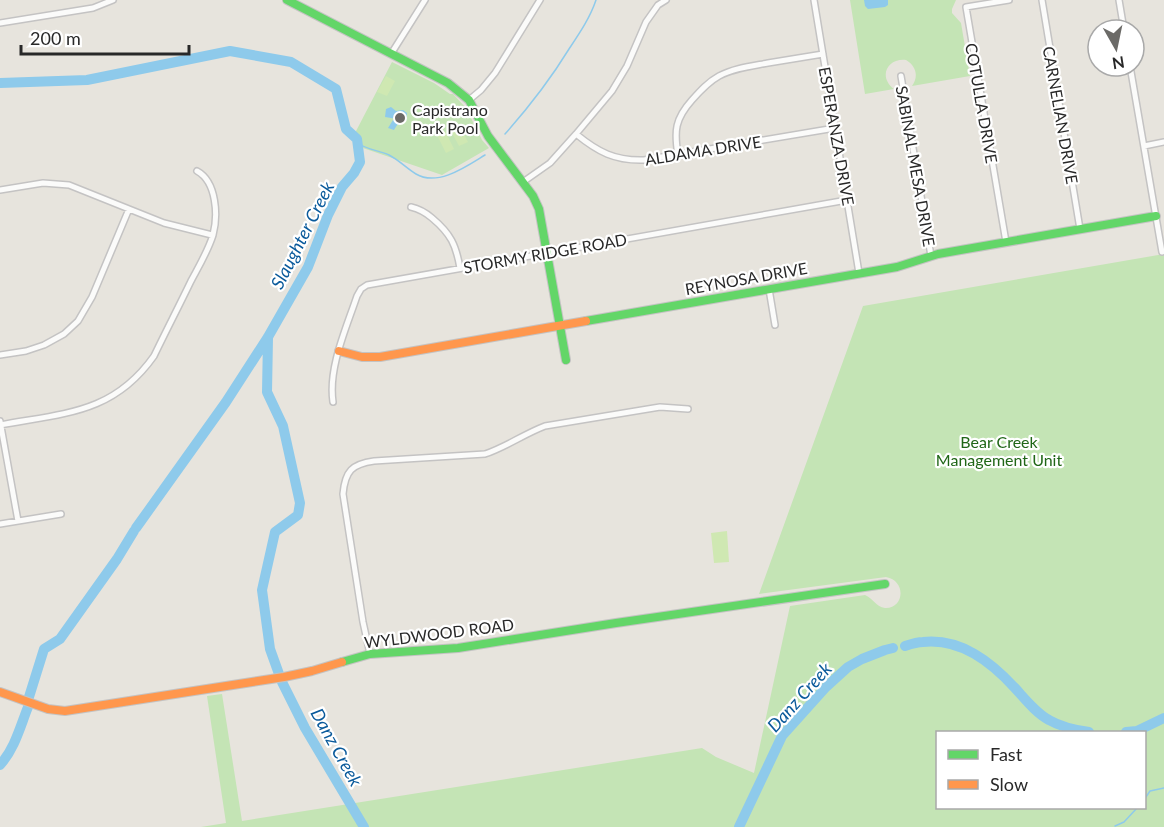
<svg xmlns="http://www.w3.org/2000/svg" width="1164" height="827" font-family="Lato,sans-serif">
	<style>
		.green { fill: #c4e4b5; fill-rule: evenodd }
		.pitch { fill: #cfe8b2 }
		.water { fill: #8ecaeb }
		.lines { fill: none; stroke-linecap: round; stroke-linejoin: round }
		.stream { stroke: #8ecaeb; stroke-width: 1.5 }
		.river { stroke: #8ecaeb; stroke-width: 10 }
		.street-casing { stroke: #c4c3c3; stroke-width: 8 }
		.fast-casing { stroke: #c4c3c3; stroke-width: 10 }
		.slow-casing { stroke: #c4c3c3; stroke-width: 10 }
		.street { stroke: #fbfbfa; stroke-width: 5 }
		.fast { stroke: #63d668; stroke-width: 8 }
		.slow { stroke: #ff974d; stroke-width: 8 }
		.poi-dot { fill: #6b6a67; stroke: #fff; stroke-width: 2 }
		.labels { text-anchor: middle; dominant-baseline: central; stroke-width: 4.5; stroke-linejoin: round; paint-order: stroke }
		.street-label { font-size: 16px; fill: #282828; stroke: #fff }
		.poi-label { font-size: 16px; fill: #282828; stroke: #fff; text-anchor: start }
		.park-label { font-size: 16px; fill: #206617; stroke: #fff }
		.water-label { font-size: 18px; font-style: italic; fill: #0a5a9b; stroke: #fff }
	</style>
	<rect width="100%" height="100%" fill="#e7e4dd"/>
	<path class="green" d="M850,0h106l-4,9v4l9,10 9,53 -58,10c7,-10 4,-20 -6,-26 -19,-2 -28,17 -12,29l-29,5z
		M392,62l42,21 16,11h3l13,14 16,32 7,8 -47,27 -82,-28 -5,-14z
		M1164,254v573h-963l25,-4 -19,-127 15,-2 20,127 460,-73 14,9 38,16 36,-167 75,-11c8,3 11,12 20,13 19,1 22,-27 1,-31l-127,17 104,-288zM938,732h206v76h-206z"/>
	<path class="pitch" d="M386,76l9,5 -8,15 -10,-4z
		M459,125l9,17 -9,4 -9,-17z
		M445,131l9,18 -8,4 -9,-18z
		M727,531l2,31 -15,1 -3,-30z"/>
	<path class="water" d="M864,0h24v5l-3,2 -17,2 -3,-3z
		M391,107l5,4 7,-1 4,3 -1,8c-7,0 -9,4 -12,9l-6,-2 5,-8 5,1 -1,-2 -12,-2 1,-8z"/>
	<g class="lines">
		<path class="stream" d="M505,134c24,-27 45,-54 64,-85 10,-15 21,-31 27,-49
			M358,143c9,7 20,7 31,12 10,5 17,13 27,19 22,13 51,-8 69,-19
			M1144,800l6,-9 14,-3
			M1115,826l9,-4 13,-14"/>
		<path class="river" d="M0,83l87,-3 143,-29 61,11 45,27 10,40 11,10 3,23 -6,11 -12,14 -14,28 -20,52 -40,70 -42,65 -90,126
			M268,338l-1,54 16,34 17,77 -2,12 -23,17 -13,58 8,59 9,25
			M905,646c6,-2 12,-4 18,-4 38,-4 68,20 92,46 10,11 21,25 34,32 12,7 26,10 40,12
			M282,682l23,46 59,99
			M29,697l15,-48 16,-10 57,-80 17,-28
			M1126,732l11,-1 27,-13
			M0,765c15,-17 20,-38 28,-58
			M739,827l43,-91 44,-49 22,-20 14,-8 23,-9 8,-2"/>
		<g class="street-casing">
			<path id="street" d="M814,0l45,273
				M1042,0l38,229
				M1119,0l5,30
				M0,23l93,-15 20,-8
				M391,54l34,-54
				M1130,66l32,186
				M901,76l30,180
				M469,100l12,-10 14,-17 45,-73
				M576,134c22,18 39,27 68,26l191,-32
				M1144,146l20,-4
				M678,155c-4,-24 -3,-36 14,-55 8,-9 16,-18 27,-24 15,-8 33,-10 49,-13 18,-3 37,-6 55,-9
				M523,182l27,-19 26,-29 36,-43 15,-25 19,-44 12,-17 8,-5
				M0,190l43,-7 26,2 95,38 48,12
				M411,207c9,2 14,5 21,11 19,16 24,27 28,50
				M1006,242l-40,-235 43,-7
				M769,289l6,36
				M0,355l26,-4 18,-6 20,-11 14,-13 14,-24 37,-88
				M333,402c-5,-34 13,-73 24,-106l4,-7 6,-4 480,-85
				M0,421l18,100
				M0,425c64,-12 113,-11 154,-69 12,-25 25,-50 37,-75 8,-15 17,-30 22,-46 5,-19 4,-53 -16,-64
				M0,524l61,-10
				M370,654l-7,-32 -20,-128c2,-23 9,-30 31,-33l111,-7c21,-7 39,-20 60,-28l115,-19 28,2"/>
		</g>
		<g class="fast-casing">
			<path id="fast" d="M287,0l161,83 21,17 19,36 45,60 6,13 27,151
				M586,321l311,-54 41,-13 218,-38
				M342,662l28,-8 88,-6 158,-25 269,-39"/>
		</g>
		<g class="slow-casing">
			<path id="slow" d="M339,351l23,6h18l206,-36
				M0,692l48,17 17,2 219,-34 28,-6 30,-9"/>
		</g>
		<use href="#street" class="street"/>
		<use href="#fast" class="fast"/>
		<use href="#slow" class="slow"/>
	</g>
	<circle class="poi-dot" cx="400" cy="118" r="6"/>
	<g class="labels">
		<g class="street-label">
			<text transform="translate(982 103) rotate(80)">COTULLA DRIVE</text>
			<text transform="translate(1061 115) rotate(80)">CARNELIAN DRIVE</text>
			<text transform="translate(837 136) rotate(80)">ESPERANZA DRIVE</text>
			<text transform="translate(703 150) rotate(-9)">ALDAMA DRIVE</text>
			<text transform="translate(916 166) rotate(80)">SABINAL MESA DRIVE</text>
			<text transform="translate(545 253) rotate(-10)">STORMY RIDGE ROAD</text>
			<text transform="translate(746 278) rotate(-10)">REYNOSA DRIVE</text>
			<text transform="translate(439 633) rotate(-7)">WYLDWOOD ROAD</text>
		</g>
		<g class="poi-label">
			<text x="412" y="109">Capistrano<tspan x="412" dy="18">Park Pool</tspan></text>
		</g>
		<g class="park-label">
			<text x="999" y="441">Bear Creek<tspan x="999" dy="18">Management Unit</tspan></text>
		</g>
		<g class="water-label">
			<text transform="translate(302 235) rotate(-63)">Slaughter Creek</text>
			<text transform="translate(799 697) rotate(-48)">Danz Creek</text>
			<text transform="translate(337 747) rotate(61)">Danz Creek</text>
		</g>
	</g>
	<rect x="936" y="731" width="210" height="78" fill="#ffffff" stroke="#a9a9a9" stroke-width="1.5"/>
	<rect x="948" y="750" width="30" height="9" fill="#63d668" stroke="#a9a9a9" stroke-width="1.5"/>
	<text x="990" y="761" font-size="18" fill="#282828">Fast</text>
	<rect x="948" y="780" width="30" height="9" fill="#ff974d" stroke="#a9a9a9" stroke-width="1.5"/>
	<text x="990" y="791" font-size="18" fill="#282828">Slow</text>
	<g transform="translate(1116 48) rotate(171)"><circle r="28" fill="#ffffff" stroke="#a9a9a9" stroke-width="1.5"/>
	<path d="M0-4.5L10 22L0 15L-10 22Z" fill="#6b6a67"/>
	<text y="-9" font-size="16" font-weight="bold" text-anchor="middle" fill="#282828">N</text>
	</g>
	<path d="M21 45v9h168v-9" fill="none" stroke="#282828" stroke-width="3"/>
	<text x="30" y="45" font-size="18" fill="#282828" stroke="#ffffff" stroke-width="4.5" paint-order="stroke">200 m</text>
</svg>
